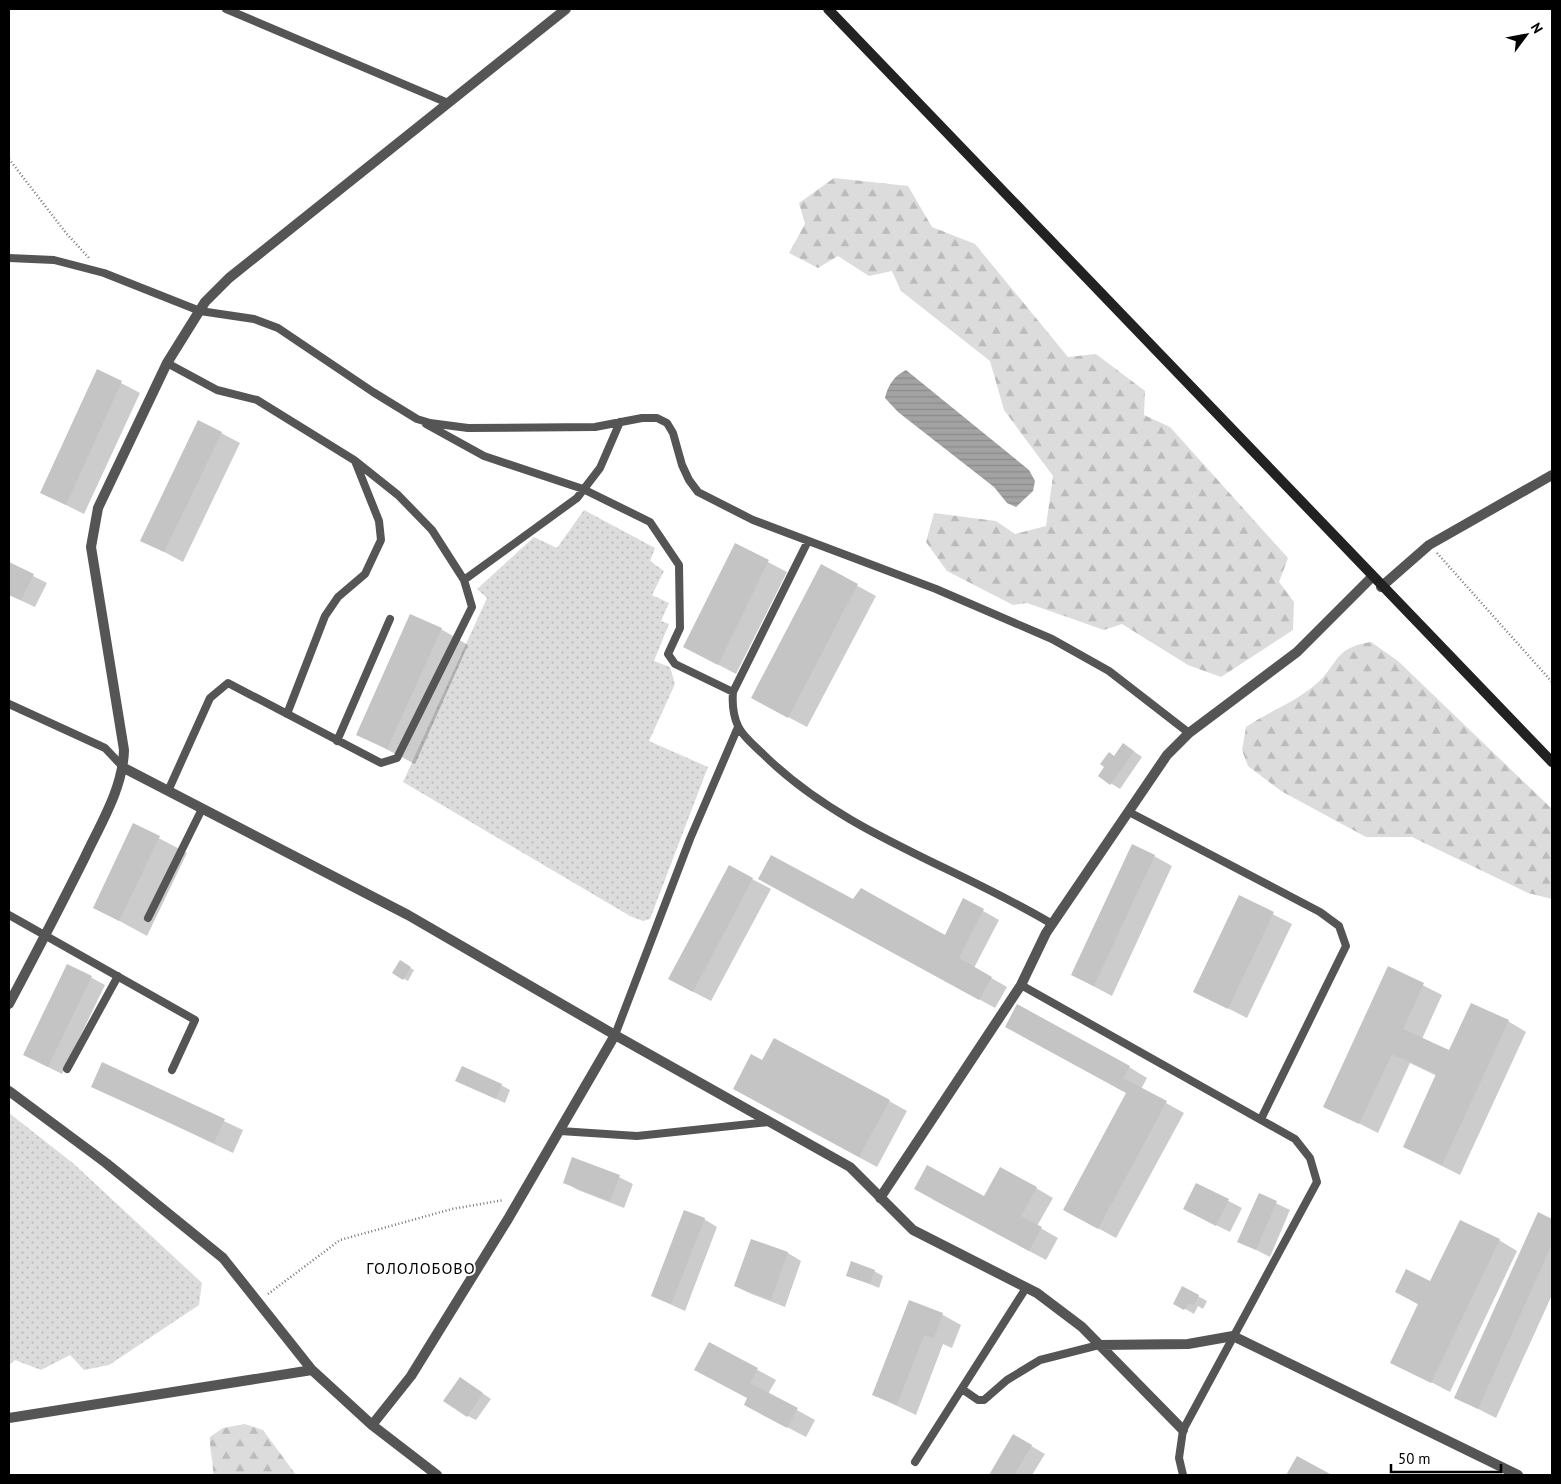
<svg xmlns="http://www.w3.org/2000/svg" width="1561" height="1484" font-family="'PT Sans',sans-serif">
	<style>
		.forest { fill: url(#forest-firs) }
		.garden { fill: url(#garden-dots) }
		.water { fill: url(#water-rules) }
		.shadow { fill: #0003 }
		.building { fill: #c4c4c4 }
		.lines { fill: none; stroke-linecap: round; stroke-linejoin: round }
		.path { stroke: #777; stroke-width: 2.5; stroke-dasharray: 1 2.5; stroke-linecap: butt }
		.service { stroke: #555; stroke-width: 8 }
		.minor { stroke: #555; stroke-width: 10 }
		.secondary { stroke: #222; stroke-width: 10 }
		.labels { text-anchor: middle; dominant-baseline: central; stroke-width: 4; stroke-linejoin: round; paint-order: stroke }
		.quarter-label { font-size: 16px; letter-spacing: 1px; fill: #000; stroke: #fff }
	</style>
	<defs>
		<pattern id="forest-firs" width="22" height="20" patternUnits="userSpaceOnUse" patternTransform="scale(1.25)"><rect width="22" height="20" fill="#dcdcdc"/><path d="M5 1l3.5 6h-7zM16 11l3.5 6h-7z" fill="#bbb"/></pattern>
		<pattern id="garden-dots" width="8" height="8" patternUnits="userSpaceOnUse" patternTransform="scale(1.25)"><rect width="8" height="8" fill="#dcdcdc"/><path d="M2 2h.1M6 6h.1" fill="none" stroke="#bbb" stroke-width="1.8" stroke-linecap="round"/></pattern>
		<pattern id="water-rules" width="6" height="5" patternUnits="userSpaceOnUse" patternTransform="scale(1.25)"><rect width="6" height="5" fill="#a3a3a3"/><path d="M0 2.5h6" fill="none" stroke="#8b8b8b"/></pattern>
	</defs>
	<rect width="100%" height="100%" fill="#fff"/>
	<path class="forest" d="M834,178l74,8 24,41 43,17 93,113 28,-3 49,37 -1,24 26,12 118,131 -9,24 15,20 -1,28 -72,47 -33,-12 -66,-41 -18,6 -77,-27 -14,2 -66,-34 -21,-29 8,-29 62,8 19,13 31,-8 7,-50 -49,-66 -14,-49 -89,-70 -9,-20 -23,5 -31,-20 -20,12 -29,-15 16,-29 -6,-21z
		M1371,642l27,19 154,148v90l-24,-6 -116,-56h-46l-85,-46 -33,-25 -6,-16 4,-23c22,-15 49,-25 69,-42 24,-20 17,-37 56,-43z
		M245,1424l18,6 33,45h-83c1,-13 -4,-25 -3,-38l13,-9z"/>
	<path class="garden" d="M584,510l71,38 -5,13 14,10 -12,24 17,8 -8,18 8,3 -15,37 16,6 5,17 -26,57 59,26 -58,152 -7,2 -13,-5 -227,-134 84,-184 -10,-9 57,-52 23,11z
		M9,1113l65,51 128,119 -3,22 -90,60 -25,5 -14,-15 -29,15 -26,-10 -6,5z"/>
	<path class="water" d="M906,370l123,100 6,11 -2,10 -17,16 -9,-4 -13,-16 -96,-75 -13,-14c3,-13 9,-22 21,-28z"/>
	<path class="shadow" d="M98,371l42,22 -56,121 -42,-21z
		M221,433l19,10 -57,119 -41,-22z
		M735,545l52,27 -51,102 -51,-27z
		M9,564l38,19 -12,24 -26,-12z
		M821,566l55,30 -69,131 -36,-19z
		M441,629l27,16 -53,119 -58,-30z
		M1132,750l10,7 -22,32 -21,-13 15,-19z
		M134,825l53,28 -40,83 -53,-29z
		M1154,856l18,10 -60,130 -40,-21z
		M752,879l19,10 -60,112 -23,-12z
		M776,888l169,48 19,-36 35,20 -25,48 33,19 -12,21z
		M1239,897l53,27 -45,94 -53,-27z
		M400,962l14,8 -6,11 -14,-8z
		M68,965l37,20 -43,89 -24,-12z
		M1389,968l53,27 -20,44 28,13 58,-31 18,11 -66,143 -56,-28 33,-71 -27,-13 -32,70 -53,-27z
		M1007,1027l122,40 18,11 -6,11 43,24 -68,125 -33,-18 45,-127z
		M762,1062l127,39 18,10 -30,56 -125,-68z
		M102,1064l141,66 -10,23 -141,-67z
		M457,1081l44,4 9,5 -5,13z
		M619,1177l14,7 -9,24 -46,-18 -14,-8z
		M1196,1184l46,24 -12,24 -32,-16z
		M1036,1188l17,10 -16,28 21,12 -12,22 -114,-61 53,-1z
		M1259,1195l31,15 -20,47 -31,-16z
		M1538,1214l14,6v75l-56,123 -41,-21z
		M704,1219l13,8 -32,84 -33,-15z
		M752,1240l36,13 13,8 -16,46 -36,-14 -14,-7z
		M1499,1240l18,11 -67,141 -58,-30 27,-57 -22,-13 34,-9z
		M874,1271l9,5 -4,12 -31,-13z
		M1183,1288l24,13 -4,8 -5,-3 -4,8 -19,-11z
		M910,1302l33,13 18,10 -9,23 -9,-4 -27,71 -42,-20z
		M710,1344l66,36 -8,14 47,26 -9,17 -42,-22z
		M469,1384l22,15 -15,21 -8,-4z
		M1014,1436l31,18 -13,21h-41z"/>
	<path class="building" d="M97,369l25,12 -56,124 -26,-12z
		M198,420l24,12 -58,120 -24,-11z
		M735,543l34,17 -51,105 -35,-18z
		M9,562l25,12 -13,26 -12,-5z
		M821,564l37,20 -70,134 -37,-20z
		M410,614l32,14 -55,121 -31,-14z
		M1123,743l11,8 -24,34 -12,-9 6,-9 -4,-3 9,-12 5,4z
		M133,823l27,13 -41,85 -26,-13z
		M1132,844l23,11 -61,131 -23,-11z
		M771,855l82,44 8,-11 84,47 18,-37 21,11 -25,49 33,19 -13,23 -221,-121z
		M729,865l24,13 -60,114 -25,-13z
		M1239,895l35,17 -46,97 -35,-17z
		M400,960l11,7 -8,13 -11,-7z
		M67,964l25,12 -44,91 -25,-12z
		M1388,966l36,17 -21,46 46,21 22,-47 38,17 -67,145 -39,-18 33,-73 -44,-20 -33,70 -36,-17z
		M1017,1004l113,62 -7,12 44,23 -69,128 -35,-19 63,-117 -121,-66z
		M774,1038l116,62 -31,57 -126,-68 18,-35 11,6z
		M102,1062l123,57 -11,24 -123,-56z
		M462,1066l40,18 -6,15 -41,-18z
		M572,1157l48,18 -10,26 -47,-18z
		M927,1165l57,31 16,-29 37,20 -16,29 21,11 -13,24 -115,-62z
		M1196,1183l33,16 -13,27 -33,-17z
		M1259,1193l18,8 -21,49 -19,-8z
		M684,1210l21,8 -34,86 -20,-8z
		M1538,1212l14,7v25l-74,165 -24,-11z
		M1460,1220l40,19 -69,144 -41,-20 28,-59 -23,-12 11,-23 24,12z
		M751,1239l37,13 -17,48 -37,-14z
		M851,1261l24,9 -5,14 -24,-8z
		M1182,1286l17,9 -5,10 -5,-2 -5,7 -11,-6z
		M909,1300l34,13 -9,25 -10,-3 -27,70 -25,-10z
		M709,1342l49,26 -8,15 48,25 -11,20 -43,-23 3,-7 -53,-28z
		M460,1377l23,16 -16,24 -24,-16z
		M1013,1434l19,11 -18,30h-25z
		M1297,1456l35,19h-46z"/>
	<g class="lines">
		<path class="path" d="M9,159l57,74 23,25
			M1437,553l115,129
			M268,1294l72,-54 112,-31 52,-9"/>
		<path class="service" d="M226,9l222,94
			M9,258l45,2 50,13 96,38 54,8 24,9 95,64 44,27 13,4 38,5 127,-1 47,-9h15l10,5 6,10 9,32 7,15 9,12 55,28 183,69 116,50 57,32 80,62
			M167,363l50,27 40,10 97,60 44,35 34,35 32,50 8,27 -75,151 -16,5 -153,-80 -18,15 -42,93
			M426,424l58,32 99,33 67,33 29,43 1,63 -12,26 7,10 58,28
			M808,541l-75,151c-1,12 0,23 5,34 4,10 17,20 25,28 81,80 193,112 289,170
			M464,580l113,-82 23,-30 20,-46
			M9,704l96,44 19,20
			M287,714l38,-98 13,-19 27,-23 16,-34 -2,-19 -24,-60
			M337,741l53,-122
			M1129,812l191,100 19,14 7,20 -85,173
			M9,915l186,105 -23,50
			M148,918l54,-109
			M1021,985l274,154 15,19 7,24 -134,248 -4,28 4,17
			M615,1035l75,-196 48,-112
			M67,1069l51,-93
			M560,1131l77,5 132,-14
			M962,1389l16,11h6l23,-20 33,-20 59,-15
			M915,1462l111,-174"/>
		<path class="minor" d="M1381,587l48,-42 123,-70
			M124,768l284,147 207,120 235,132 63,63 124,63 45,34 101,103
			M9,1004c26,-49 51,-97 76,-147 16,-34 38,-69 39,-107l-33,-203 7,-39 69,-145 38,-61 24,-24 337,-269
			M9,1091l97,72 117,95 89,112
			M880,1198l141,-213 25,-52 121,-178 22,-22 108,-81 75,-75
			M1099,1345l89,-1 45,-8 285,139
			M9,1418l303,-48 60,55 65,50
			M372,1425l39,-49 97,-157 107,-184"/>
		<path class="secondary" d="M828,9l724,753"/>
	</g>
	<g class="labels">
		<g class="quarter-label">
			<text x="421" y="1268">ГОЛОЛОБОВО</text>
		</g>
	</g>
	<rect width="1561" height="1484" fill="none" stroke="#000000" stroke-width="20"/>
	<g transform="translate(1526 35) rotate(58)" stroke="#ffffff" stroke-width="4" paint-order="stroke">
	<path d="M0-4L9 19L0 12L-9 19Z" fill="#000000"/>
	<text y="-8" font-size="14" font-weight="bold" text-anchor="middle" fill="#000000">N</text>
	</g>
	<path d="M1391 1464v8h110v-8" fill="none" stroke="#000000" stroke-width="2.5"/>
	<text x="1398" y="1464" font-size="15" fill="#000000" stroke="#ffffff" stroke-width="4" paint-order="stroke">50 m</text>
</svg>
